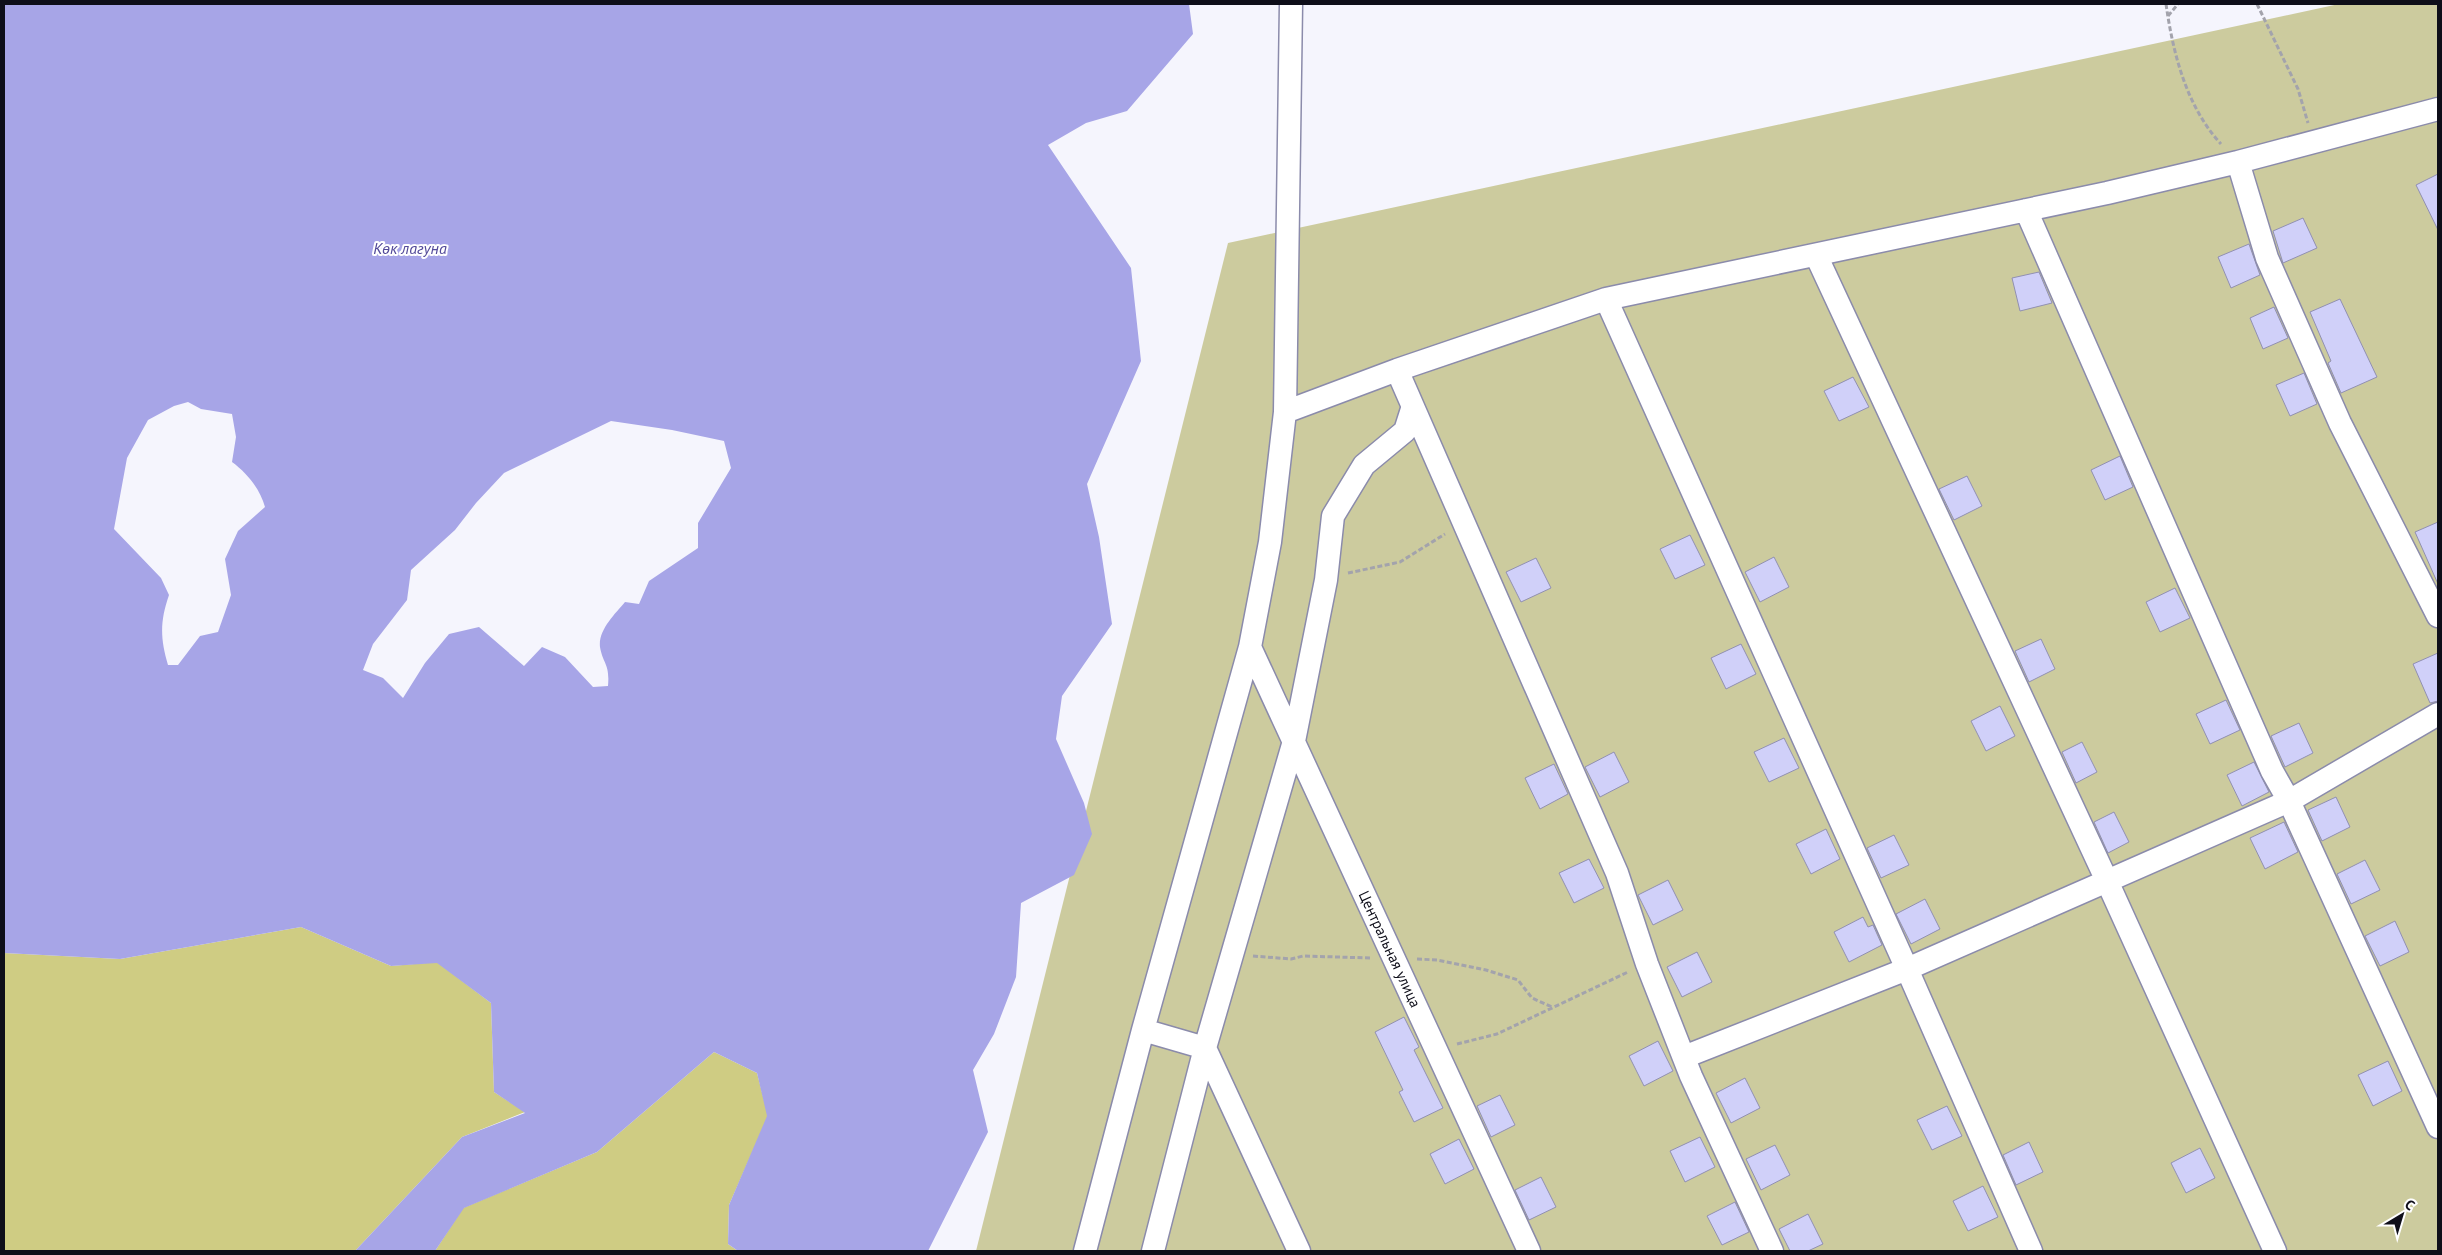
<svg xmlns="http://www.w3.org/2000/svg" width="2442" height="1255" font-family="'PT Sans',sans-serif">
	<style>
		.green { fill: #cccb9e }
		.forest { fill: #cfcc83 }
		.water { fill: #a7a5e7; fill-rule: evenodd }
		.building { fill: #d0d0f9; stroke: #9190b1 }
		.lines { fill: none; stroke-linecap: round; stroke-linejoin: round }
		.minor-casing { stroke: #8b8bab; stroke-width: 25 }
		.path { stroke: #a3a3ac; stroke-width: 3; stroke-dasharray: 5 2.5; stroke-linecap: butt }
		.minor { stroke: #fff; stroke-width: 22 }
		.labels { text-anchor: middle; dominant-baseline: central; stroke-width: 4; stroke-linejoin: round; paint-order: stroke }
		.street-label { font-size: 15px; fill: #0e0e19; stroke: #fff }
		.water-label { font-size: 16px; font-style: italic; fill: #534a99; stroke: #fff }
	</style>
	<rect width="100%" height="100%" fill="#f5f5fd"/>
	<path class="green" d="M2339,4h99v1247h-1462l252,-1008z"/>
	<path class="forest" d="M301,927l90,39 46,-4 54,41 3,89 31,20 -63,25 -107,114h-351v-298l116,6z
		M714,1052l43,21 11,43 -39,89 -1,39 10,7h-303l28,-43 134,-56z"/>
	<path class="water" d="M4,4h1185l4,30 -66,77 -41,12 -38,22 83,123 10,93 -54,123 12,53 13,87 -50,72 -6,43 28,64 8,31 -18,41 -53,28 -5,74 -22,57 -21,36 15,62 -60,119h-190l-10,-7 1,-39 38,-89 -10,-43 -43,-21 -117,100 -133,56 -29,43h-80l107,-114 63,-24 -31,-21 -3,-89 -54,-40 -46,3 -90,-39 -181,32 -116,-6zM188,402l13,7 31,5 4,23 -4,25c15,11 28,27 33,45l-27,24 -13,28 6,36 -13,37 -18,4 -22,29h-10c-8,-27 -8,-44 1,-70l-8,-17 -47,-49 13,-71 21,-38 26,-14zM611,421l61,9 52,11 7,27 -33,55v25l-49,33 -10,23 -14,-2c-10,12 -27,28 -25,45 3,17 10,17 8,39l-15,1 -28,-30 -23,-10 -18,19 -45,-39 -30,7 -24,29 -22,35 -20,-20 -20,-8 10,-26 34,-44 4,-30 44,-40 21,-27 28,-30z"/>
	<path class="building" d="M2438,174v56l-22,-45z
		M2303,218l14,30 -34,15 -10,-32z
		M2249,244l11,31 -29,13 -13,-31z
		M2039,272l13,31 -32,8 -8,-33z
		M2340,299l37,78 -36,16 -13,-30 3,-2 -21,-49z
		M2274,307l14,31 -25,11 -13,-31z
		M2304,373l13,31 -27,12 -14,-31z
		M1853,377l16,30 -30,14 -15,-30z
		M2120,456l13,31 -28,13 -14,-30z
		M1967,476l15,30 -28,14 -15,-31z
		M2438,522v62l-23,-52z
		M1690,535l15,30 -30,14 -15,-30z
		M1774,557l15,30 -29,15 -15,-30z
		M1536,558l15,30 -30,14 -15,-30z
		M2175,588l15,30 -30,14 -14,-30z
		M2041,639l14,30 -26,13 -14,-31z
		M1741,644l15,30 -30,15 -15,-31z
		M2438,653v48l-8,2 -17,-39z
		M2226,700l14,30 -30,14 -14,-30z
		M2000,706l15,30 -29,15 -15,-30z
		M2299,723l14,30 -28,14 -14,-31z
		M1784,738l15,30 -30,14 -15,-30z
		M2082,742l15,30 -21,11 -14,-31z
		M1614,752l15,30 -29,15 -15,-30z
		M2254,762l15,30 -27,14 -15,-31z
		M1554,764l14,30 -28,15 -15,-31z
		M2336,797l14,30 -28,14 -14,-31z
		M2114,812l15,30 -21,11 -14,-31z
		M2284,822l14,30 -33,17 -15,-31z
		M1826,829l14,30 -29,15 -15,-30z
		M1894,835l15,30 -28,13 -14,-30z
		M1589,859l15,29 -30,15 -15,-30z
		M2365,860l15,30 -29,14 -14,-30z
		M1668,880l15,30 -30,15 -15,-30z
		M1925,899l15,30 -29,15 -15,-30z
		M1863,917l5,10 5,-2 9,20 -33,17 -15,-30z
		M2395,921l14,31 -29,14 -15,-30z
		M1697,952l15,30 -30,15 -15,-30z
		M1404,1017l15,30 -5,3 29,58 -29,14 -15,-30 4,-2 -28,-58z
		M1658,1041l15,30 -29,15 -15,-30z
		M2388,1061l14,30 -29,15 -15,-31z
		M1745,1078l15,30 -29,15 -15,-30z
		M1500,1095l15,30 -24,12 -14,-31z
		M1947,1106l15,30 -30,14 -15,-30z
		M1700,1137l15,30 -30,15 -15,-31z
		M1459,1139l15,30 -29,15 -15,-30z
		M2029,1142l14,30 -27,13 -13,-30z
		M1775,1145l15,30 -29,15 -15,-31z
		M2200,1148l15,30 -29,15 -15,-30z
		M1541,1177l15,30 -27,13 -14,-30z
		M1983,1186l15,31 -30,14 -15,-30z
		M1735,1202l14,30 -27,13 -15,-29z
		M1808,1214l15,30 -15,7h-18l-11,-22z"/>
	<g class="lines">
		<g class="minor-casing">
			<path id="minor" d="M2238,162l29,96 73,165 98,193
				M2026,210l246,561 17,30 149,326
				M1816,255l291,626 168,370
				M1606,299l301,670 124,282
				M1397,370l220,503 30,91 44,112 81,175
				M1285,412l112,-42 209,-71 501,-106 131,-31 200,-53
				M1250,647l279,604
				M1143,1030l62,18 94,203
				M1684,1057l223,-88 382,-168 149,-87
				M1085,1251l58,-221 107,-383 20,-105 15,-130 6,-408
				M1153,1251l52,-203 89,-307 32,-161 7,-64 31,-51 41,-34 7,-22"/>
		</g>
		<path class="path" d="M2166,4c7,49 20,102 55,140
			M2257,4l41,85 10,34
			M2168,16l10,-12
			M1348,573l52,-11 45,-28
			M1253,956l38,3 12,-3 68,2
			M1417,959l20,1 49,10 32,10 14,18 20,9
			M1457,1044l40,-10 131,-62"/>
		<use href="#minor" class="minor"/>
	</g>
	<g class="labels">
		<g class="street-label">
			<text transform="translate(1390 949) rotate(65)">Центральная улица</text>
		</g>
		<g class="water-label">
			<text x="410" y="248">Көк лагуна</text>
		</g>
	</g>
	<rect width="2442" height="1255" fill="none" stroke="#0e0e19" stroke-width="10"/>
	<g transform="translate(2402 1215) rotate(38)" stroke="#ffffff" stroke-width="4" paint-order="stroke">
	<path d="M0-4L9 19L0 12L-9 19Z" fill="#0e0e19"/>
	<text y="-8" font-size="14" font-weight="bold" text-anchor="middle" fill="#0e0e19">С</text>
	</g>
</svg>
